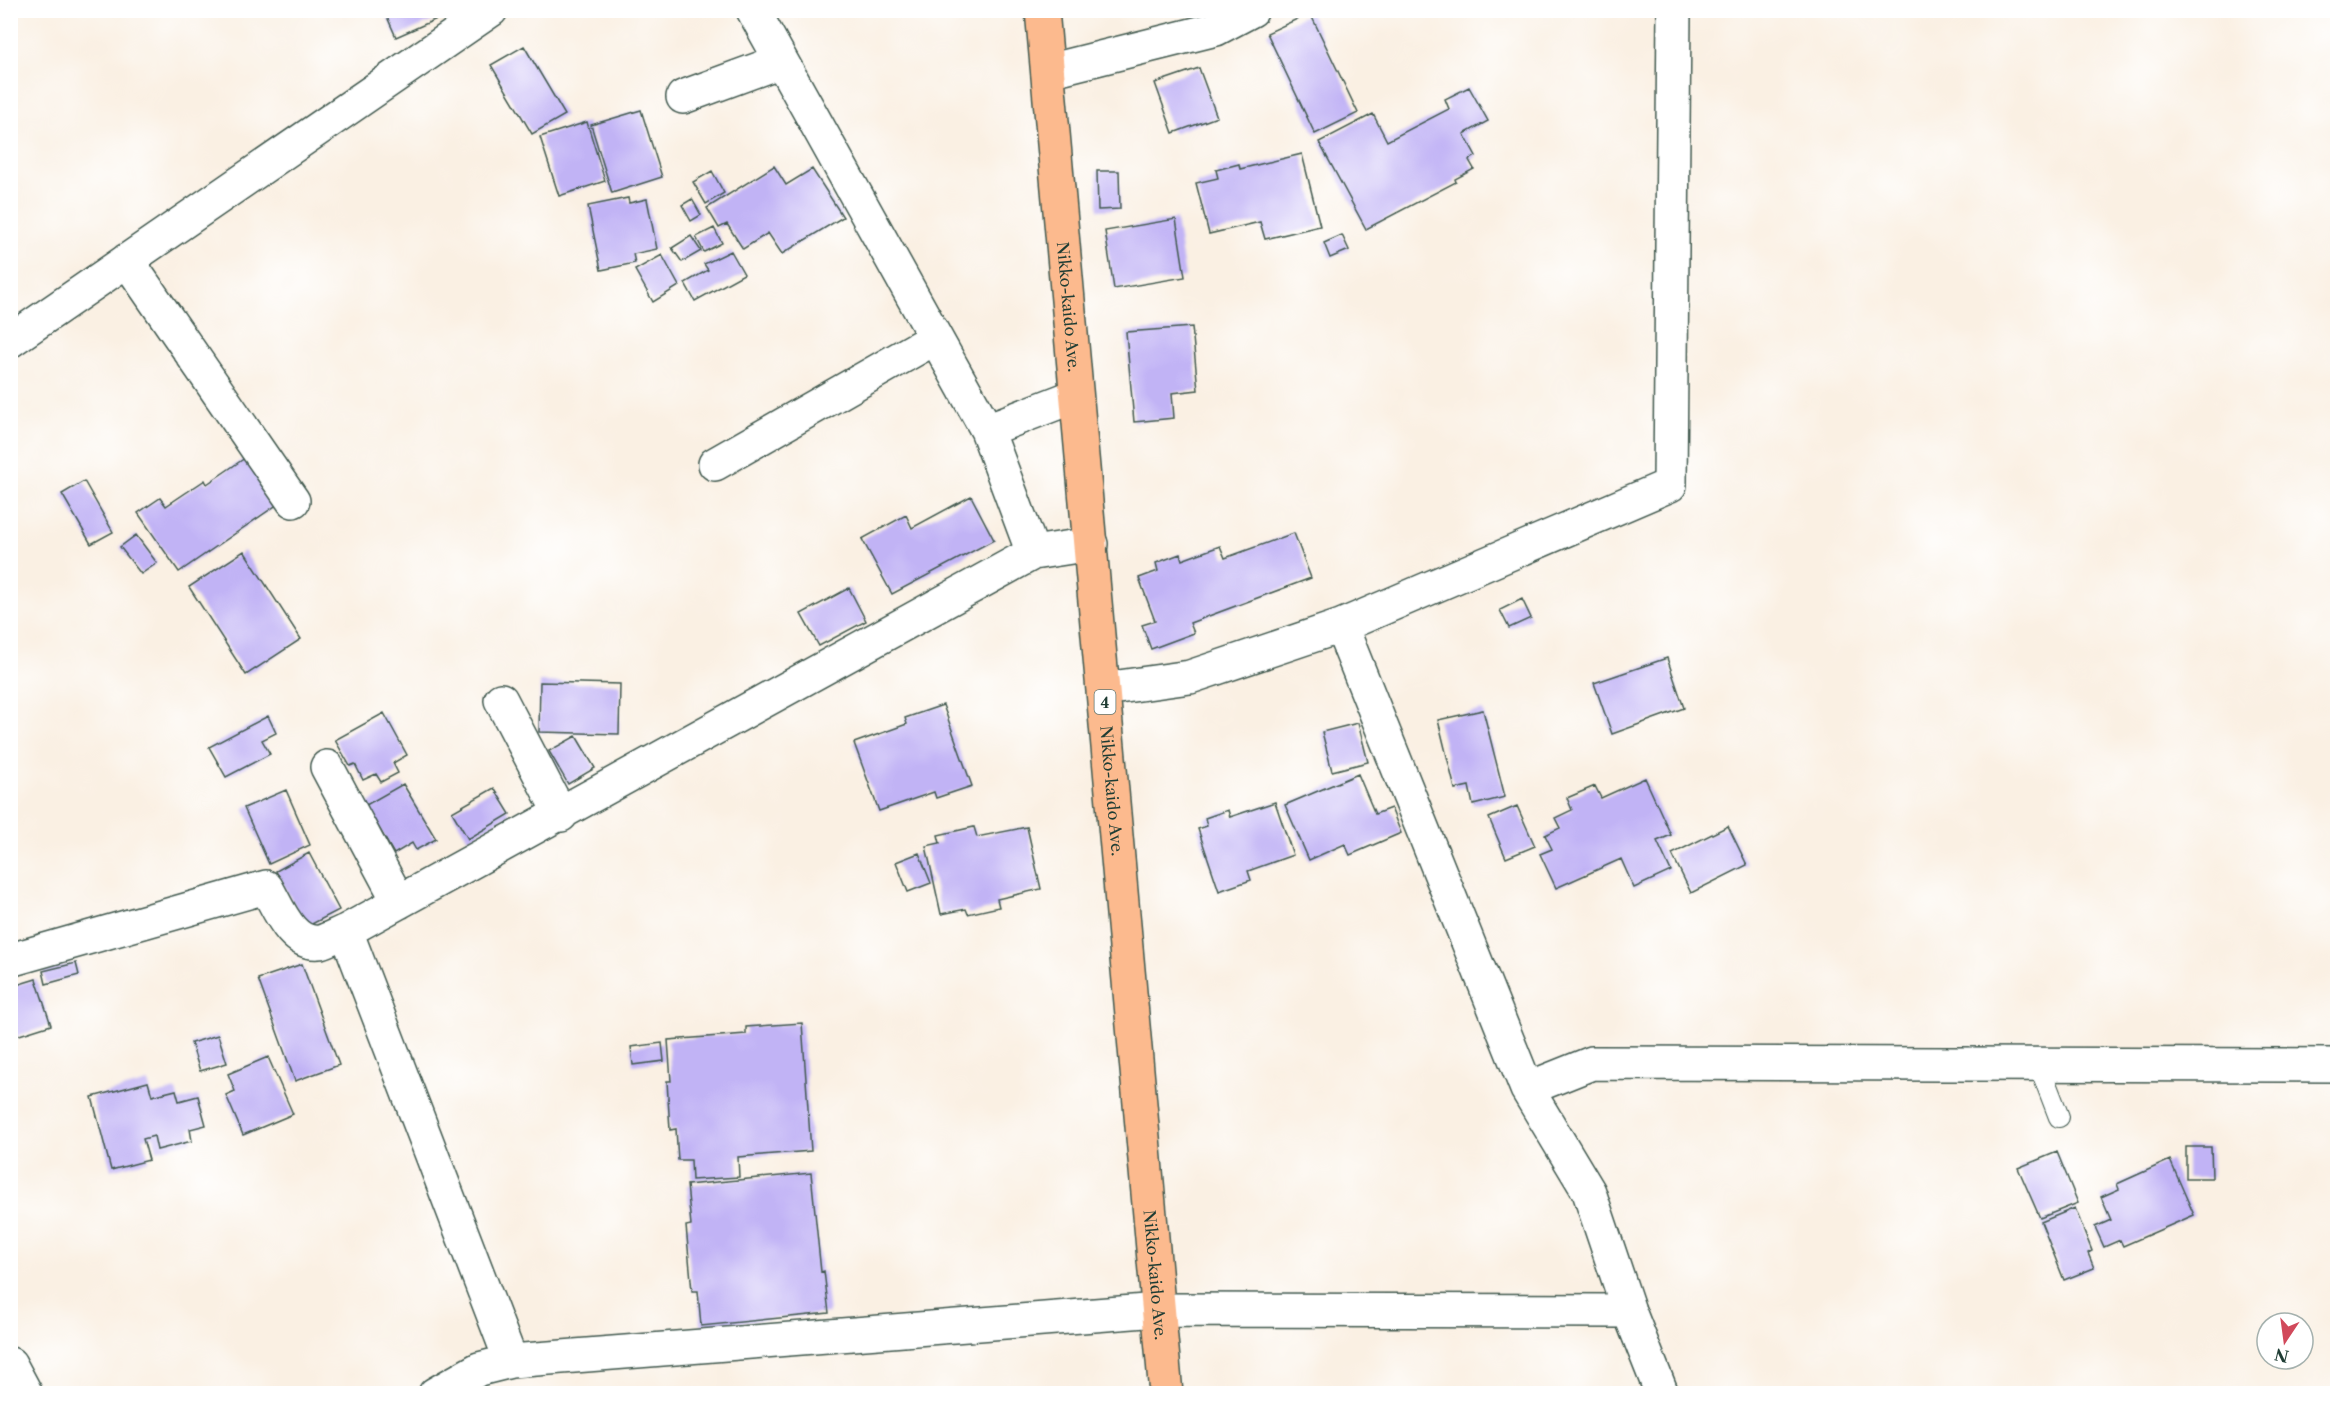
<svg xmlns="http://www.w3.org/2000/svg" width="2348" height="1404" font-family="'Libre Caslon Text',serif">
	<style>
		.building { fill: #c1b3f5 }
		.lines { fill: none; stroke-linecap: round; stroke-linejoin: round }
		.lane-casing { stroke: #40584e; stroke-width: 22 }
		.street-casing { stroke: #40584e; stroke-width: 36 }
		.highway-casing { stroke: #40584e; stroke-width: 36 }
		.lane { stroke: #fff; stroke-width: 20 }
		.street { stroke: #fff; stroke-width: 33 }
		.highway { stroke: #fcba8e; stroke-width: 33 }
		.labels { text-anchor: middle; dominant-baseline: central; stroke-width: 6; stroke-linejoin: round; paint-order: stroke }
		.shield { fill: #fff; stroke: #627771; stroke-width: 1.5 }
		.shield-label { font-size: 15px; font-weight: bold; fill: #1f3d34 }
		.street-label { font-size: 16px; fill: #1f3d34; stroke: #fff }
	</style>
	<rect width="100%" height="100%" fill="#fff"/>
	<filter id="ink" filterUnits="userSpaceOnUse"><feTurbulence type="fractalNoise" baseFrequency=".0167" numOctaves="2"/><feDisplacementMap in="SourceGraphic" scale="12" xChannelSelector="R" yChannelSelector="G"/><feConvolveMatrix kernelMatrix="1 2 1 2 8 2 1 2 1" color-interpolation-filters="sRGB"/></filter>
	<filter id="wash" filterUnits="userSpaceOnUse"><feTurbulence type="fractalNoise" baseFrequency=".008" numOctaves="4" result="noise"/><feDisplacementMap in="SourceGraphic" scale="24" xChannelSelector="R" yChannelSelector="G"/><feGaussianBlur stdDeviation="1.35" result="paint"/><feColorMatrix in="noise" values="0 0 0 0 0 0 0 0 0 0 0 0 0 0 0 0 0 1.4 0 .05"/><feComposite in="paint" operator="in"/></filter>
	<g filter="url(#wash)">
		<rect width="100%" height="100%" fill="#faf0e3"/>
		<g id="blocks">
			<path class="building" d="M384,10h54l3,7 -45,20z
				M1310,13l48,100 -43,21 -48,-101z
				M524,46l41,69 -33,19 -41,-69z
				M1199,68l18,49 -44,16 -18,-50z
				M1469,87l19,34 -24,13 12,22 -7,4 5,9 -19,10 1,3 -90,47 -47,-87 54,-28 14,27 62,-32 -4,-10z
				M641,110l21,67 -50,16 -21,-68z
				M587,122l18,59 -46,15 -19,-59z
				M1302,154l18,72 -55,13 -5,-17 -51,12 -13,-51 22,-5 -2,-8 23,-6 1,5z
				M774,166l12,19 26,-16 31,48 -61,37 -14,-21 -25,16 -16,-25 -8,4 -12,-20z
				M712,171l12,22 -18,11 -13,-22z
				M1097,171h22l1,38 -22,1z
				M628,198l1,5 18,-4 10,50 -24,5 2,9 -34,7 -13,-64z
				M692,199l9,16 -10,6 -9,-16z
				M1176,219l9,58 -71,12 -9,-58z
				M714,228l8,15 -18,9 -8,-15z
				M1342,235l7,15 -19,8 -6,-15z
				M691,236l10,15 -19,11 -10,-14z
				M731,251l13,23 -49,27 -10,-18 23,-13 -4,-6z
				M662,255l17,31 -26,16 -18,-32z
				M1192,327l6,63 -26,3 2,25 -40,4 -8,-90z
				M245,458l33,46 -99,68 -41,-59 22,-15 6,8 39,-26 2,4z
				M84,481l29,51 -22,12 -29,-50z
				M971,496l23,44 -102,54 -30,-55 44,-24 6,13z
				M1294,533l17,45 -121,45 4,10 -43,16 -9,-24 13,-4 -16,-43 19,-7 -2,-8 24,-9 2,6 38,-14 5,12z
				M136,535l21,28 -16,11 -21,-27z
				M244,551l57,88 -55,36 -57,-88z
				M849,588l17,33 -47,25 -18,-32z
				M1522,599l9,19 -22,10 -9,-18z
				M1667,658l17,50 -72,26 -18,-51z
				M540,682l80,2 -1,50 -80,-2z
				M943,705l29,81 -36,12 -2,-6 -55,19 -25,-68 53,-19 -2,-6z
				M1483,710l22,87 -32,8 -4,-19 -14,3 -17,-69z
				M384,713l23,42 -14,8 5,10 -17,9 -5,-8 -13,6 -8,-16 -5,2 -15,-26z
				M268,716l8,17 -14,7 8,14 -44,23 -17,-30z
				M1358,723l10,39 -36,9 -10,-39z
				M576,736l19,32 -27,16 -19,-33z
				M1358,774l17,40 16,-6 10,25 -51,22 -5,-11 -36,16 -24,-55z
				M1645,778l26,57 -14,6 14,30 -37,17 -13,-29 -65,29 -16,-34 12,-5 -7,-14 15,-7 -5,-10 17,-8 -5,-12 28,-12 6,12z
				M403,784l33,55 -20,11 -4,-7 -18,11 -28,-49z
				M494,788l16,26 -42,25 -16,-27z
				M286,790l24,55 -41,19 -25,-56z
				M1275,802l18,53 -45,16 3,9 -32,11 -21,-62 9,-3 -2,-8 23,-8 2,7z
				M1517,806l18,40 -29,12 -17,-40z
				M1728,826l19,39 -56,28 -19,-39z
				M974,827l3,10 50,-10 14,62 -44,10 2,8 -31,7 -2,-5 -25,5 -15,-68 14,-3 -2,-8z
				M309,853l30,57 -33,17 -30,-56z
				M919,853l12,30 -23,9 -12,-30z
				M76,963l3,12 -33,9 -3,-13z
				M302,964l37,101 -44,16 -37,-102z
				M36,979l15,46 -41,13v-51z
				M802,1023l9,128 -73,6 1,20 -47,3 -1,-20h-13l-2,-31 -6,1 -3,-49h4l-3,-41 78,-6v-7z
				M218,1035l9,28 -27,8 -9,-28z
				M662,1043l2,18 -31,4 -2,-18z
				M268,1057l25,57 -50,21 -17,-40 9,-4 -7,-17z
				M148,1082l4,14 24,-6 3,11 19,-5 8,29 -16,4 2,12 -35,9 -3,-14 -11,3 6,21 -38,10 -19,-73z
				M2186,1147h25l1,31h-26z
				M2057,1152l21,51 -38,15 -22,-50z
				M2170,1160l24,55 -71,31 -3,-6 -16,7 -9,-20 16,-7 -10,-23 18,-8 -2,-5z
				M811,1173l10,99 3,-1 5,42 -128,13 -3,-35h-6l-6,-65 5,-1 -4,-40z
				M2075,1208l17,43 -4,2 6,15 -30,12 -23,-58z"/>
		</g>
	</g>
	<g filter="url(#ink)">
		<use href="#blocks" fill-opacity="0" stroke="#40584e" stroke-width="1.5"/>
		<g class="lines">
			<g class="lane-casing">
				<path id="lane" d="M2039,1065l20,52"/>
			</g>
			<g class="street-casing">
				<path id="street" d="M753,10l234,420 88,-34
					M1048,71l168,-42 36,-19
					M683,97l98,-36
					M127,260l166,241
					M10,341l481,-331
					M987,430l46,123
					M715,464l220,-126
					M1104,689l86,-12 151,-51
					M501,700l60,115
					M327,767l72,135
					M10,960l256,-73c12,20 25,59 54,55 8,-2 18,-8 26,-11
					M1527,1089l65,-26 746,2
					M511,1361l-165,-430 687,-378 58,-9
					M10,1364l16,30
					M435,1394l44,-25 32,-8 647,-51 471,1
					M1662,1394l-33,-83 -40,-119 -62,-103 -186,-463 329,-141 4,-475"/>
			</g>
			<g class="highway-casing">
				<g id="highway">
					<path id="s1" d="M1042,10l124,1384"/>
				</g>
			</g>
			<use href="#lane" class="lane"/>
			<use href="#street" class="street"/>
			<use href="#highway" class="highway"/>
		</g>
	</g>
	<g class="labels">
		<rect class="shield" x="1094.5" y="690" width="21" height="24" rx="4.5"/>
		<g class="shield-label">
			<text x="1105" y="702">4</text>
		</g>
		<g class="street-label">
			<text stroke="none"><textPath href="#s1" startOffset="298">Nikko-kaido Ave.</textPath></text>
			<text stroke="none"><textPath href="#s1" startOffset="784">Nikko-kaido Ave.</textPath></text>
			<text stroke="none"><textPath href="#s1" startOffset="1270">Nikko-kaido Ave.</textPath></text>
		</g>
	</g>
	<rect width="2348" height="1404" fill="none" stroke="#fff" stroke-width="36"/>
	<g transform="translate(2285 1341) rotate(193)"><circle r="28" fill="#ffffff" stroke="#a5b1ae" stroke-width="1.5"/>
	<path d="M0-4.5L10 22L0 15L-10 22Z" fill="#d1495b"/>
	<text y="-9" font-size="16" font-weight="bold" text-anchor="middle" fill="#1f3d34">N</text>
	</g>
</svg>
